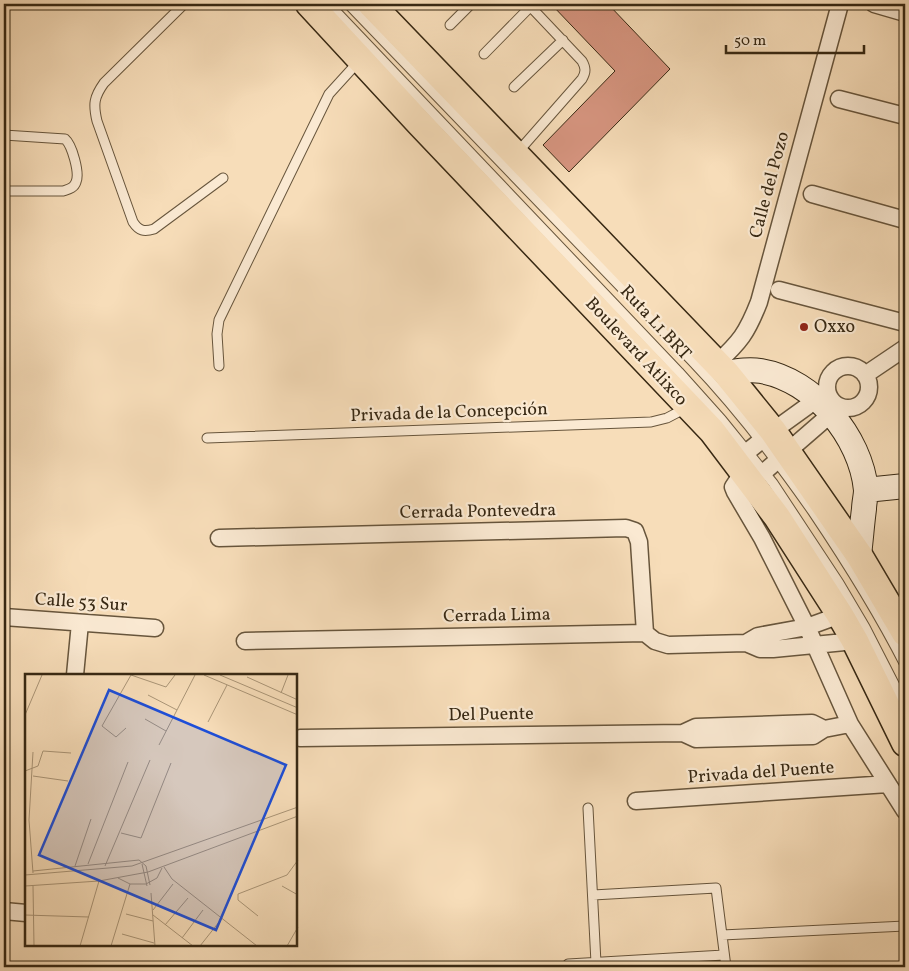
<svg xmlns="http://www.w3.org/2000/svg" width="909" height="971" font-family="Vollkorn,serif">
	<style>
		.building { fill: #d79580; stroke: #372813 }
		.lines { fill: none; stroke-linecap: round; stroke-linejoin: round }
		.service-casing { stroke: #67553c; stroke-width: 11 }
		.minor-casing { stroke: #67553c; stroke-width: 19 }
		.secondary-casing { stroke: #372813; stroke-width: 26 }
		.primary-casing { stroke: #372813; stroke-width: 29 }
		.service { stroke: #fae9d2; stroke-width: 9 }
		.minor { stroke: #fae9d2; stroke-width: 16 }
		.secondary { stroke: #fae9d2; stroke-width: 24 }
		.primary { stroke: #f7ddb9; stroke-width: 26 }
		.poi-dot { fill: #8f2418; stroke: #fae9d2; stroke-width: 2 }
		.labels { text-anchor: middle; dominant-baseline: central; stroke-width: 4.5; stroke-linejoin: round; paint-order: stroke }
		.street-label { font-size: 18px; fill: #372813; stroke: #fae9d2 }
		.poi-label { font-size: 18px; fill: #372813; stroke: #fae9d2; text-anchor: start }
		.inset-road { fill: none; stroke: #aa9577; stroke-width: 1 }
		.view { fill: #1d4ed8; fill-opacity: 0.15; stroke: #1d4ed8; stroke-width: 2.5 }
		.inset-edge { fill: none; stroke: #372813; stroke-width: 2.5 }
	</style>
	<rect width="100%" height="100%" fill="#f7ddb9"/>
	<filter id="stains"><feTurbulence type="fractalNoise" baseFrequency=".004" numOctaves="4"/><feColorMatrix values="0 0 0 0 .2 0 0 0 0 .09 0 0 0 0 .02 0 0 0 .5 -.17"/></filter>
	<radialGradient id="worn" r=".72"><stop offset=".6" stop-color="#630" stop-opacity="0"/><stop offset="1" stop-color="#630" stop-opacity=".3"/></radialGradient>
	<path class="building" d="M551,4h57l62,65 -101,103 -26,-27 72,-74z"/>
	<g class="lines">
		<g class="service-casing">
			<path id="service" d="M184,4l-80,79c-10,14 -11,21 -7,38l36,101c6,9 11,10 21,7l69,-51
				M329,4l350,368 43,48 51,63 66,100 26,44 40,78
				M348,4l344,357c45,47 84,98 121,151 33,49 65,100 92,153
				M450,25l21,-21
				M484,54l47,-48
				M514,87l49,-47
				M4,135l61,4c7,6 15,34 11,43 -2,6 -7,7 -13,9h-59
				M517,153l65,-74c4,-7 4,-11 0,-18l-54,-57
				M219,366l-2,-32 2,-14 110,-226 30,-33
				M207,438l444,-16 16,-4 19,-10
				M588,808l8,155
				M593,895l123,-7 10,79
				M722,935l183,-9
				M568,964l156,-9"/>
		</g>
		<g class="minor-casing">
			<path id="minor" d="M874,4l31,9
				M839,99l66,17
				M812,194l93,26
				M779,290l126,33
				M716,364c24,-22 31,-31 43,-62l81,-298
				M827 387a21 21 0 1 1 42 0a21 21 0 1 1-42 0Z
				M865,375l40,-27
				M827,392l-54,39 -26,21 -4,20 -10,15 2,5 27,46 45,89 43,97 55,87
				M743,472h21l75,-65
				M219,538l407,-10 9,3 4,11 6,91
				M4,617l151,11
				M245,641l400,-8 10,8 13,4 78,-2 14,6h13l82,-8
				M746,643l12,-7 49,-9 33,-12
				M75,675l5,-52
				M683,733l13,6 117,-3 11,-7 26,-5
				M300,738l383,-5 13,-6 116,-4 12,6
				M636,801l252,-17
				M4,911l22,2"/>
		</g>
		<g class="secondary-casing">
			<path id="secondary" d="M726,373c12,-2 23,-4 35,-2 53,9 100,66 105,119 0,6 -2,13 -2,19 -2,15 -3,30 -5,46
				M866,490l39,-4"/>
		</g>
		<g class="primary-casing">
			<path id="primary" d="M309,4l110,119 293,308 65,86 63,98 15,26 50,102
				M371,4l355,369 47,58 86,124 46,78"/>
		</g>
		<use href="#service" class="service"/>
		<use href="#minor" class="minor"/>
		<use href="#secondary" class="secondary"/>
		<use href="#primary" class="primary"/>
	</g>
	<circle class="poi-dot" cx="804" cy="327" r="5"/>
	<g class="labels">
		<g class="street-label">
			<text transform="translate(770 185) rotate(-75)">Calle del Pozo</text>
			<text transform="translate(655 323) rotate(47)">Ruta L1 BRT</text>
			<text transform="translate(636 352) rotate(47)">Boulevard Atlixco</text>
			<text transform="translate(449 413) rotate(-2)">Privada de la Concepción</text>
			<text transform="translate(478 512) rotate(-1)">Cerrada Pontevedra</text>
			<text transform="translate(81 603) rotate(4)">Calle 53 Sur</text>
			<text transform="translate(497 616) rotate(-1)">Cerrada Lima</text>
			<text transform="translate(491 715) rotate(-1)">Del Puente</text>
			<text transform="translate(761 773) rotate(-4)">Privada del Puente</text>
		</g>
		<g class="poi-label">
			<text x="814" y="327">Oxxo</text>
		</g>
	</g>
	<g transform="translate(25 674)">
		<rect width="272" height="272" fill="#f7ddb9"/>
		<path class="inset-road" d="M179,1l94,40M195,1l78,33M222,3l51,23M256,19l7,-18M123,21l29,15M0,41l17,-40M120,45l21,12M183,48l19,-37M101,54l-10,9 -14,-11 29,-51 35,12 9,-12M134,71l36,-70M0,97l13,-5 5,-15 28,2M8,102l35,5M96,159l20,5 30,-75M63,190l40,-102M117,190l5,22M50,192l16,-47M80,192l45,-106M139,193l8,12 85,67M8,197l106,-11 7,6 4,19M8,199l-4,-53 4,-68M0,201l107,-9 166,-59M93,204l12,6h16l11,-6 5,-10M0,212l74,-5 49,-9 150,-56M8,212l1,60M257,212l16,9M126,219l4,53M128,236l20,-26M101,240l27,7M0,241l64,2M128,241l40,31M233,242l-20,-16v-6l49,-19 11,-15M140,251l23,-27M97,260l32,9M157,264l21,-28M55,272l19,-65M86,272l19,-62M175,272l19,-24M262,272l11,-19"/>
		<path class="view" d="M84,16l177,75 -70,165 -177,-75z"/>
		<rect width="272" height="272" class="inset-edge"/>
	</g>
	<rect width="909" height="971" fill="none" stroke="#f7ddb9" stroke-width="20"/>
	<rect x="5" y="5" width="899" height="961" fill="none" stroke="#372813" stroke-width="2.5"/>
	<rect x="10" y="10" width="889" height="951" fill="none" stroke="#372813"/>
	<path d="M726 45v8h138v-8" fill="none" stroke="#372813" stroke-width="2.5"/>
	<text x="734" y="45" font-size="15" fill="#372813" stroke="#fae9d2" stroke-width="4" paint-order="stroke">50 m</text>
	<rect width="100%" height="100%" filter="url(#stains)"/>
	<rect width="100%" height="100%" fill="url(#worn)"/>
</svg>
